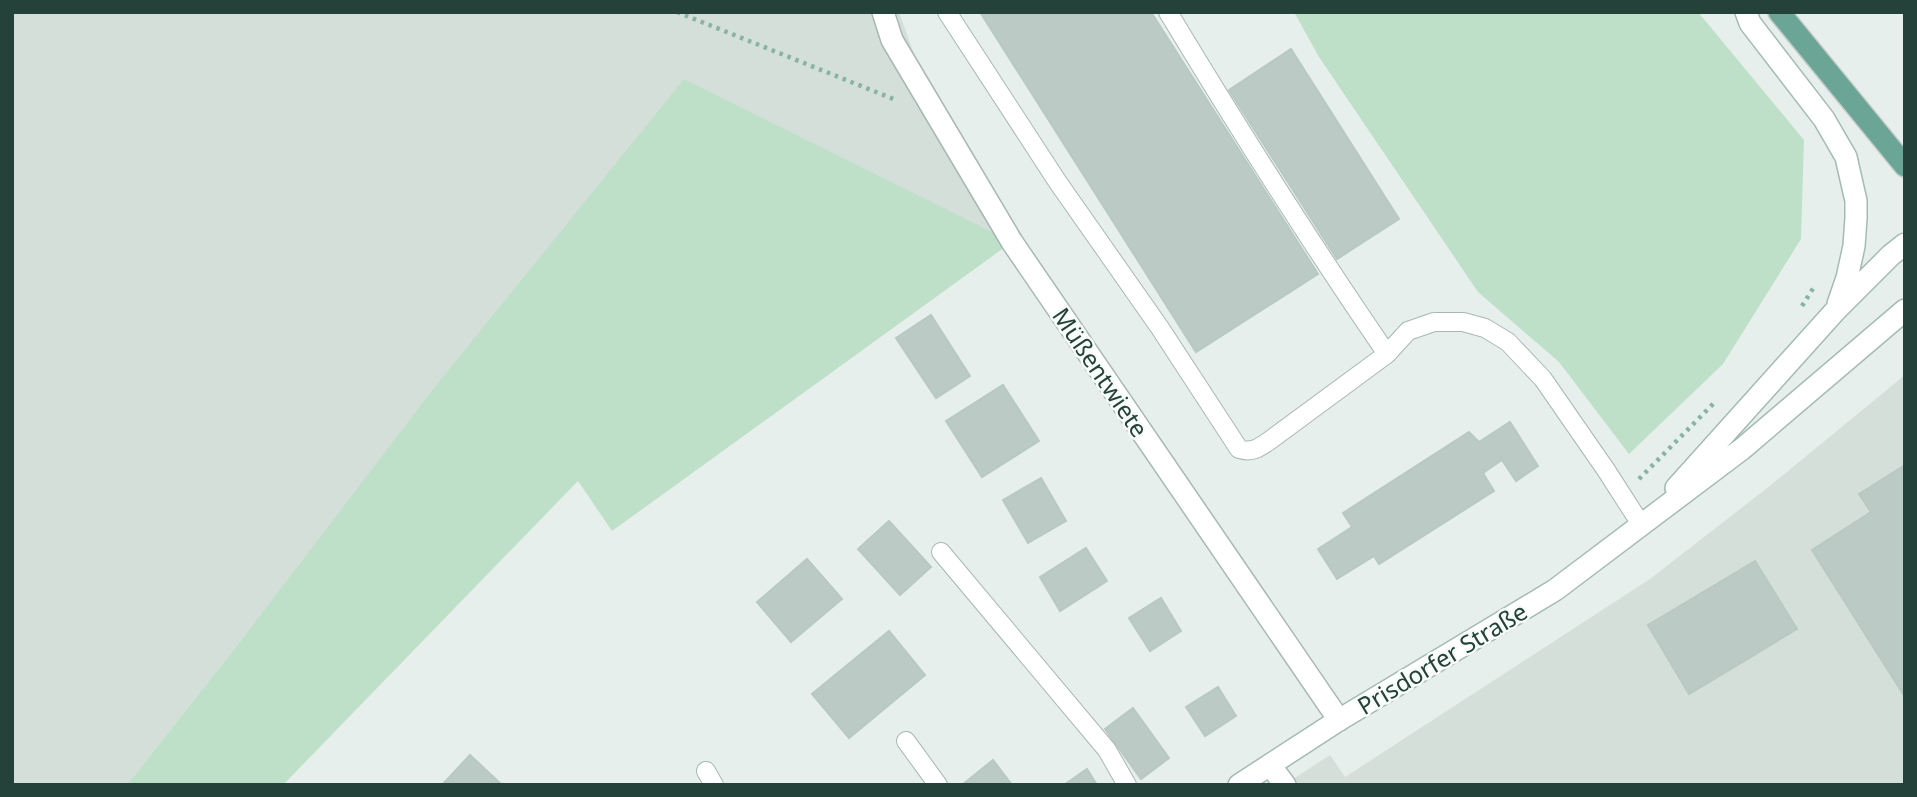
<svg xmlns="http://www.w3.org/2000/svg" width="1917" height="797" font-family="'Noto Sans',sans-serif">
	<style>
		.built { fill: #d4dfda }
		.green { fill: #bfe0c8 }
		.building { fill: #bbcac4; stroke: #b8c9c2; stroke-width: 2 }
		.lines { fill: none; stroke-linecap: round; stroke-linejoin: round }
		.service-casing { stroke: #a8b8b2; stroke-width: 20 }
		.minor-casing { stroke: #a8b8b2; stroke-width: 24 }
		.secondary-casing { stroke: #a4bbb3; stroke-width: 24 }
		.primary-casing { stroke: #c2cac8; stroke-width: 24 }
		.path { stroke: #86b3a5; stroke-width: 4.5; stroke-dasharray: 3.5 5; stroke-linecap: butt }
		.service { stroke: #fff; stroke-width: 18 }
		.minor { stroke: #fff; stroke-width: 21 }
		.secondary { stroke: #fff; stroke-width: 21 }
		.primary { stroke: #6aa596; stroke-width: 21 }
		.labels { text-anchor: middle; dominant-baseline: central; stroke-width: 5; stroke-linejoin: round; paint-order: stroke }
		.street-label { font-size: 24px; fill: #24423a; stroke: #f7fbf9 }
	</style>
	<rect width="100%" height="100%" fill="#e6efeb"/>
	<path class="built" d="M12,12h887l37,104 76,126 -769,396 -116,147h-115z
		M1905,375v410h-621l46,-30 15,22 305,-198 121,-94z"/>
	<path class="green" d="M1294,12h404l106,128 -3,99 -78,125 -94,90 -70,-92 -81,-70 -159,-235z
		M684,79l328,163 -400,289 -34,-50 -295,304h-156l116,-147 191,-250z"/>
	<path class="building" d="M980,12h171l167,262 -122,78z
		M1291,49l108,170 -62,40 -108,-169z
		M931,315l39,61 -34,22 -40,-60z
		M1003,385l36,56 -57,36 -36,-56z
		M1510,422l28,44 -22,15 -14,-21 -19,13 11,18 -115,73 -5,-8 -37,23 -19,-30 34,-22 -9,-14 126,-81 10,10z
		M1905,465v232l-93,-147 59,-38 -12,-18z
		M1041,478l25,43 -38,22 -25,-43z
		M889,521l42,46 -31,28 -42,-46z
		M1086,548l21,33 -47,30 -20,-34z
		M807,559l35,40 -51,43 -34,-40z
		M1755,561l42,68 -108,65 -41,-69z
		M1161,598l20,33 -31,20 -21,-33z
		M889,631l36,44 -76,63 -37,-44z
		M1218,687l18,29 -31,20 -19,-29z
		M1133,708l36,50 -28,21 -36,-50z
		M470,755l32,30h-60z
		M993,760l19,25h-50z
		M1087,769l10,16h-33z"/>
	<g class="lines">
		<g class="service-casing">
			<path id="service" d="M947,12l110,169 103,147 79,121c13,4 20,-1 30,-8l118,-87 21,-23 26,-9h29l22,6 23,14 35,37 63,91 36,56
				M1168,12c70,116 142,230 219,342
				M941,552l166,198 20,35
				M906,741l32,44
				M706,771l8,14"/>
		</g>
		<g class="minor-casing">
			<path id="minor" d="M883,12l9,28 120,202 327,478
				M1270,765l15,20"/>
		</g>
		<g class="secondary-casing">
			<path id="secondary" d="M1746,12l4,11 74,96 22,38 10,44v17l-2,28 -7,32 -9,26
				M1676,488l160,-178 55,-55 14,-11
				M1239,785l100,-65 216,-130 187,-141 163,-139"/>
		</g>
		<g class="primary-casing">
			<path id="primary" d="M1779,12l126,154"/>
		</g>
		<path class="path" d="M677,12l219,88
			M1802,306l12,-19
			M1639,479l75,-76"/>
		<use href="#service" class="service"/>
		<use href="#minor" class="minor"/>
		<use href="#secondary" class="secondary"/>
		<use href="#primary" class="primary"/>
	</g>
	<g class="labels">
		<g class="street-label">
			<text transform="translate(1101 372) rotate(56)">Müßentwiete</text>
			<text transform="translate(1442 658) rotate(-31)">Prisdorfer Straße</text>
		</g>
	</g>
	<rect width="1917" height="797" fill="none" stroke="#24423a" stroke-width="28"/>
</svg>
